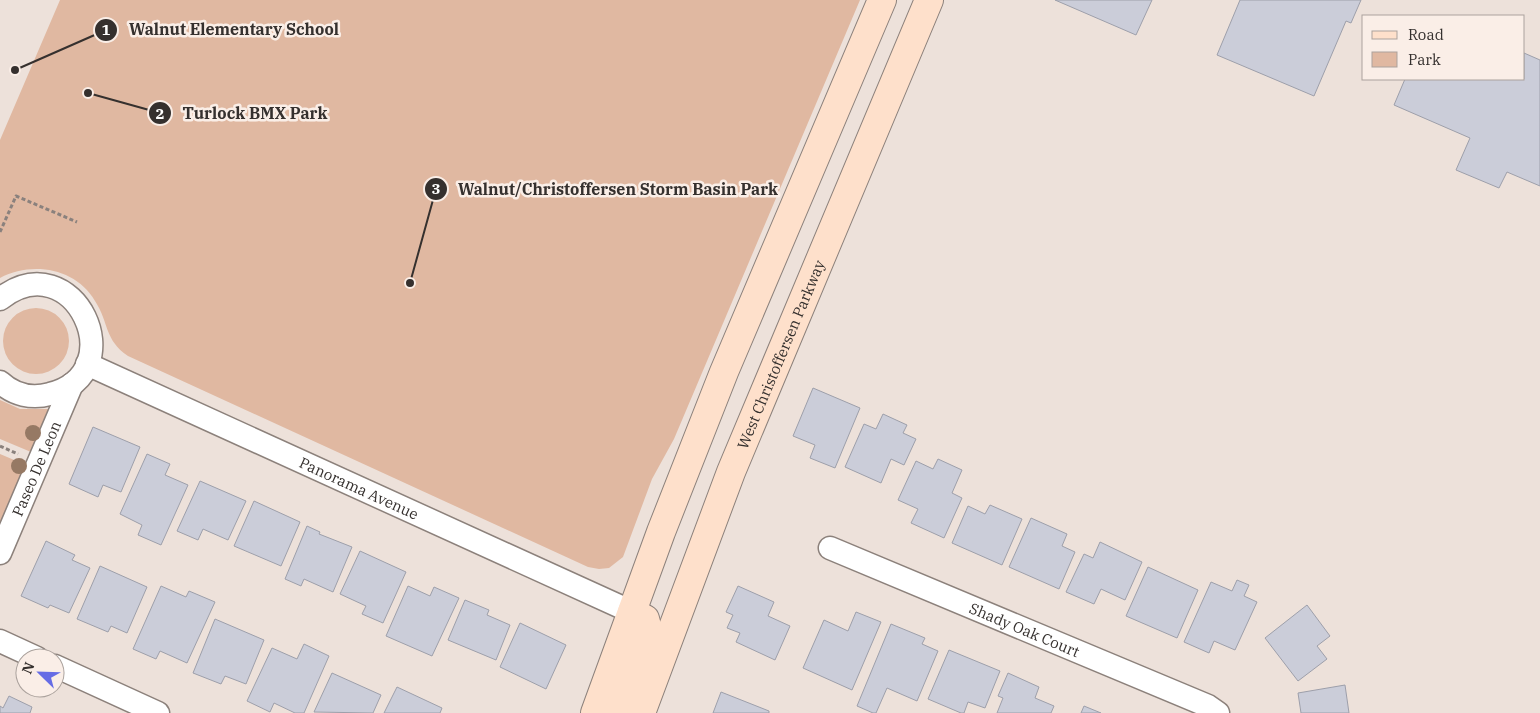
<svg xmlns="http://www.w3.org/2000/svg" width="1540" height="713" font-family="'IBM Plex Serif',serif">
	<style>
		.green { fill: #e0b8a1 }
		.building { fill: #cbcdd9; stroke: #9d9faa }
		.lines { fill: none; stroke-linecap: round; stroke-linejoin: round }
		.street-casing { stroke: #8c817b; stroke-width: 25 }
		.secondary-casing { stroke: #8c817b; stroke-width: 30 }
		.path { stroke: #8a817d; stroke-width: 3; stroke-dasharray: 4 2.5; stroke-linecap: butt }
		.street { stroke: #fff; stroke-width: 22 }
		.secondary { stroke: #fee0cb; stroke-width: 28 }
		.tree { fill: #967964 }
		.labels { text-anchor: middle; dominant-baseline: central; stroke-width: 5; stroke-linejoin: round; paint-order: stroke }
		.street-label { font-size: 15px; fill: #35302e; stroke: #faeee7 }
		.leader { fill: none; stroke: #35302e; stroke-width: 2 }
		.callout-dot { fill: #35302e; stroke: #faeee7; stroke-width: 2 }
		.mark-label { font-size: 15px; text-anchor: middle; font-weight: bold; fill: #fff }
		.callout-label { font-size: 16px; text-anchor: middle; font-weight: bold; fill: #35302e; stroke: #faeee7; stroke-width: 5; stroke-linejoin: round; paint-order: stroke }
	</style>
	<rect width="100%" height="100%" fill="#ede1da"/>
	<path class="green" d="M60,0h800l-186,439 -22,40 -29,78 -14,11 -10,1 -11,-2 -460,-211c-24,-16 -19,-34 -33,-55 -19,-33 -63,-40 -95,-23v-138z
		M3 341a33 33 0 1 1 66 0a33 33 0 1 1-66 0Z
		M0,400l20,9h28l-17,43 -31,-13z
		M0,454l26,11 -26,61z"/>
	<path class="building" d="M1055,0h97l-16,35z
		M1240,0h121l-10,23 -5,-2 -32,75 -97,-41z
		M1524,53l16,7v126l-33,-14 -8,16 -43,-18 14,-32 -76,-33 11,-26h119z
		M813,388l47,20 -25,60 -25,-10 5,-13 -22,-9z
		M883,414l24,11 -4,8 13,6 -12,26 -13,-6 -10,24 -36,-16 19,-43 12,5z
		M93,427l47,20 -19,45 -18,-7 -5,12 -29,-13z
		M147,454l23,10 -5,11 23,10 -27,60 -23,-10 4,-10 -22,-11z
		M938,459l24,11 -10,23 10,5 -18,40 -33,-15 7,-14 -20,-9 18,-39 17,8z
		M200,481l46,20 -18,39 -25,-11 -5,11 -21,-9z
		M254,501l46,21 -19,44 -47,-20z
		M990,505l32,14 -20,46 -50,-22 16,-37 17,8z
		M1031,518l36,16 -5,12 13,6 -16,37 -50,-22z
		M307,526l13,6 -1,2 33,13 -19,45 -29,-13 -3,7 -16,-7z
		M46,541l29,14 -3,5 18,8 -21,45 -19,-8 -2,3 -27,-12z
		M1100,542l42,20 -17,38 -24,-11 -7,15 -28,-12 18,-38 9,4z
		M360,551l46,21 -23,51 -21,-9 4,-8 -26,-12z
		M100,566l47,21 -20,46 -16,-7 -3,6 -31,-13z
		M1148,567l50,23 -21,48 -51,-22z
		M1237,580l12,5 -5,11 13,6 -22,48 -21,-9 -5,12 -25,-11 27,-60 21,9z
		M161,586l25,11 3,-6 26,11 -28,61 -27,-12 -4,8 -23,-10z
		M408,586l22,10 4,-9 25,11 -27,58 -46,-20z
		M738,586l36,16 -6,14 22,10 -15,34 -39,-18 4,-9 -13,-5 6,-13 -7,-3z
		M465,600l24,10 -2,5 23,10 -14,35 -48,-20z
		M1307,605l23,31 -13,10 10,13 -29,22 -33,-43z
		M856,612l25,10 -29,68 -49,-22 21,-48 24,11z
		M215,619l49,21 -18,44 -21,-8 -4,8 -28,-11z
		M520,623l46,22 -20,44 -46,-22z
		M891,624l34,14 -3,6 16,7 -21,50 -30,-13 -11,25h-3l-16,-7z
		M304,644l25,12 -25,57h-9l-21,-10 -4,9 -23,-11 25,-53 25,11z
		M949,650l51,21 -15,37 -17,-6 -4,11h-3l-33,-14z
		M332,673l49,22 -8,18 -59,-1z
		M1008,673l31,14 -4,11 19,8 -3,7h-54l6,-15 -5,-2z
		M1345,685l4,28h-48l-3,-20z
		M397,687l45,21 -2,5h-56z
		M721,692l48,19v2h-56z
		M9,696l23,11 -2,6h-30v-7l3,2z
		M1084,706l17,7h-20z"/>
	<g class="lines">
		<g class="street-casing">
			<g id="street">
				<path d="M0,299c74,-58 135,74 50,95 -18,5 -36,1 -50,-12"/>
				<path id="s1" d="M87,364l545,248"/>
				<path id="s2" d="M830,548l378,158 10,7"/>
				<path id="s3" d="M0,553l72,-169"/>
				<path d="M0,641l37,17"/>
				<path d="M55,666l103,47"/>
			</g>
		</g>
		<g class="secondary-casing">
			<g id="secondary">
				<path d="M595,713l66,-181 63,-160 158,-372"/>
				<path d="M618,713l30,-83 -3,-11 -13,-7"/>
				<path id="s4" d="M641,713l90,-241 198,-472"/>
			</g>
		</g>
		<path class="path" d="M0,232l16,-36 61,26
			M0,446l18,8"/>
		<use href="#street" class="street"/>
		<use href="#secondary" class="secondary"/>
	</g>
	<g class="tree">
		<circle cx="33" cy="433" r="8"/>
		<circle cx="19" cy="466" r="8"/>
	</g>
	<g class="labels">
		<g class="street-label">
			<text stroke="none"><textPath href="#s4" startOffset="385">West Christoffersen Parkway</textPath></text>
			<text stroke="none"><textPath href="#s3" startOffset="92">Paseo De Leon</textPath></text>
			<text stroke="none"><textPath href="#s1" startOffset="299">Panorama Avenue</textPath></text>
			<text stroke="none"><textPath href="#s2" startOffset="211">Shady Oak Court</textPath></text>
		</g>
	</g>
	<path class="leader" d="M15 70L106 30M88 93L160 113M410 283L436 189"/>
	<g class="callout-dot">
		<circle cx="15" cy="70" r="5"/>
		<circle cx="88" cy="93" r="5"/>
		<circle cx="410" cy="283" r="5"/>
		<circle cx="106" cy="30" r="12"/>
		<circle cx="160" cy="113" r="12"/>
		<circle cx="436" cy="189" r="12"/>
	</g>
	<g class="mark-label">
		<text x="106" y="35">1</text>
		<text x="160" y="119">2</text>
		<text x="436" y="194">3</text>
	</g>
	<g class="callout-label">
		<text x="234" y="35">Walnut Elementary School</text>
		<text x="255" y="119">Turlock BMX Park</text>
		<text x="618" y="195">Walnut/Christoffersen Storm Basin Park</text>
	</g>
	<rect x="1362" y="15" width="162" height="65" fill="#faeee7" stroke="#aba29d"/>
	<rect x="1372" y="31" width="25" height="8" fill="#fee0cb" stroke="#aba29d"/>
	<text x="1408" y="40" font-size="15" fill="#35302e">Road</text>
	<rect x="1372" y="52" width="25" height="15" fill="#e0b8a1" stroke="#aba29d"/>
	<text x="1408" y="65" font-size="15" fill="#35302e">Park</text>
	<g transform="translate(40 673) rotate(293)"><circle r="24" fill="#faeee7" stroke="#aba29d"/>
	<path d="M0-4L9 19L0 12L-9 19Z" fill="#666ce5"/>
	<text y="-8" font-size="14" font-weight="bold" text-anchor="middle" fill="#35302e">N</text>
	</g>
</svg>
